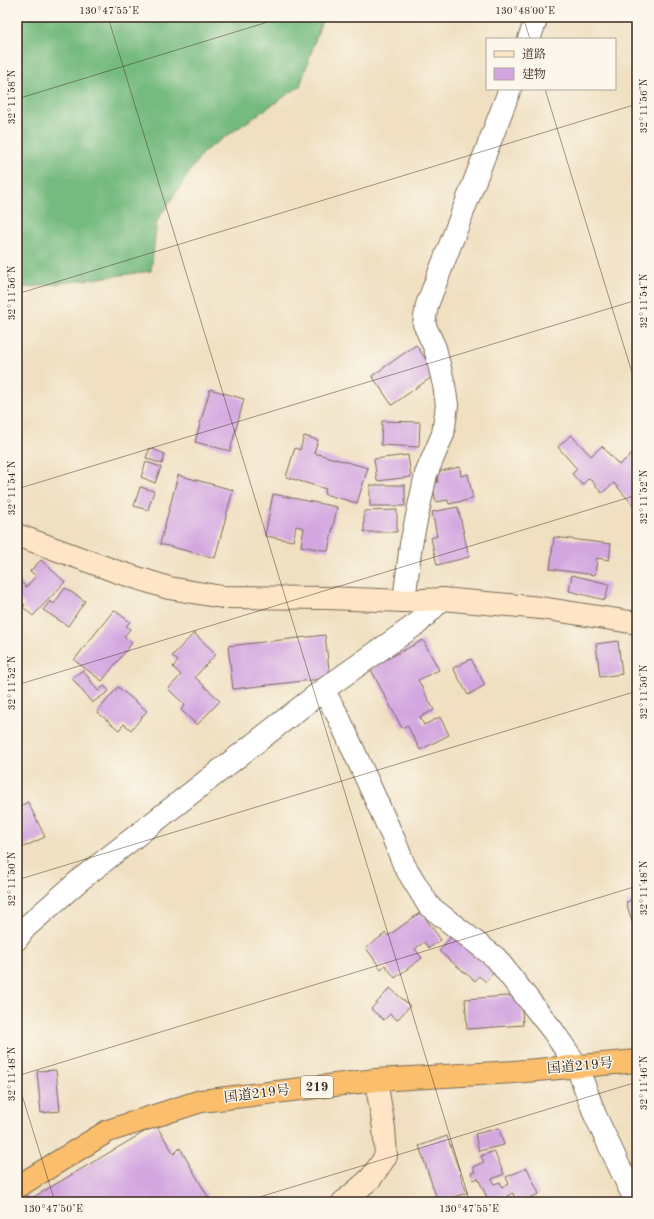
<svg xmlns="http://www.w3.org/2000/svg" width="654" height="1219" font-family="'Old Standard TT','Noto Serif JP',serif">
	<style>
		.forest { fill: #75ba7e; stroke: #58724e }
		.building { fill: #d3a6e0 }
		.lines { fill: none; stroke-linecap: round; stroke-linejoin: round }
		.street-casing { stroke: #7a6a57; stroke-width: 24 }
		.secondary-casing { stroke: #7a6a57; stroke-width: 24 }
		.highway-casing { stroke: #7a6a57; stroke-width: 24 }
		.street { stroke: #fff; stroke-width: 22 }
		.secondary { stroke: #fde5c5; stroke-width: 22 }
		.highway { stroke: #fabe6d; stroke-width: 22 }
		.ticks { fill: none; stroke: #3b2a1e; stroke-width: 1; stroke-opacity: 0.45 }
		.labels { text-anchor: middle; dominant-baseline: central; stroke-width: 3; stroke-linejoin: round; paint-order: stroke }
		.shield { fill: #fbf7ec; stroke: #75685c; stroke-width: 1 }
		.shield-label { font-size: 13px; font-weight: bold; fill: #3b2a1e }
		.street-label { font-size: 14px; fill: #3b2a1e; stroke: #fbf7ec }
		.neatline { fill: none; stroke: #3b2a1e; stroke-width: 1.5 }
		.ticks-label { font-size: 10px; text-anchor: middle; fill: #3b2a1e }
	</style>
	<rect width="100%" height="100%" fill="#fbf7ec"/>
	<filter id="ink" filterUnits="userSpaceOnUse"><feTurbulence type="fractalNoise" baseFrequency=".025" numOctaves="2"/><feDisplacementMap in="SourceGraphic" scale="8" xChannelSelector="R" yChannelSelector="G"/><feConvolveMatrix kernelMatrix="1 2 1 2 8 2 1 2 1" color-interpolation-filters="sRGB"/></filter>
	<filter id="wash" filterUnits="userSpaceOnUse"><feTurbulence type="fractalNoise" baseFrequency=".012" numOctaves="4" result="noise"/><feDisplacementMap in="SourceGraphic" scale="16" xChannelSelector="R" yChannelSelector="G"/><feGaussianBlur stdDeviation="0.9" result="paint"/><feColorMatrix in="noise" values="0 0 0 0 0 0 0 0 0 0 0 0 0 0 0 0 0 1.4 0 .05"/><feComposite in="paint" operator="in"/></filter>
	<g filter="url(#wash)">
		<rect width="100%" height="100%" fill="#f0e0c1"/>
		<path class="forest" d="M17,17h306l-23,69 -97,66 -46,69 -6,50 -134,18z"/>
		<g id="blocks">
			<path class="building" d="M416,345l20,29 -44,31 -20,-29z
				M210,389l34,10 -14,52 -35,-9z
				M382,421l38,1 -1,25 -38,-2z
				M571,435l20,21 11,-10 17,19 18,-15v51l-4,4 -19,-22 -12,10 -13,-15 -7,7 -10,-11 5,-5 -19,-22z
				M304,436l14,4 -4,13 54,15 -11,35 -33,-9 2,-5 -40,-12 9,-29 5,2z
				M150,448l15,6 -3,10 -16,-6z
				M408,455l3,22 -34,4 -3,-22z
				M146,462l15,5 -6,16 -14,-6z
				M460,467l1,9 7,-2 5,25 -24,5 -1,-4 -12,2 -4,-19 6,-1 -2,-10z
				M178,475l55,15 -18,68 -55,-14z
				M370,485h35v21h-35z
				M140,487l14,4 -6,19 -14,-4z
				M273,494l64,13 -9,44 -27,-5 3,-18 -8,-2 -3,15 -28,-5z
				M458,507l11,50 -32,8 -6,-27 6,-2 -5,-24z
				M397,510v22h-33v-21z
				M554,537l57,7 -2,16 -12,-2 -2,17 -45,-6z
				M41,560l24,22 -32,34 -10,-9 2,-2 -8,-8v-14l2,-3 7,7 10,-11 -6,-5z
				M572,575l37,9 -4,16 -36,-9z
				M65,588l20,13 -17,25 -25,-16 7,-9 4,3z
				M114,610l16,12 -4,4 4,3 -6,8 8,6 -30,38 -28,-21z
				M194,633l22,21 -21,23 25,24 -23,24 -16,-15 4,-5 -17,-16 13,-14 -8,-8 5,-6 -6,-5z
				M325,635l5,43 -97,11 -5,-43z
				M423,640l16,30 -21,10 16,30 -14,7 4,8 16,-8 9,18 -29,15 -13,-25 -5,3 -32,-60z
				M618,641l4,33 -22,3 -4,-33z
				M471,659l14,26 -17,10 -15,-27z
				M83,670l15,21 6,-5 5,5 -17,12 -20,-25z
				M118,687l29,24 -16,19 -7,-6 -5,6 -22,-18z
				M28,802l17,35 -28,13v-42z
				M637,898v32h-2l-9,-28z
				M421,912l20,28 -12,8 -5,-6 -9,7 7,9 -27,20 -10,-13 -4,4 -15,-21 20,-15 2,3z
				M453,934l43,36 -10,12 -7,-6 -4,5 -36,-30z
				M390,988l20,18 -13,14 -7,-6 -6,6 -13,-11z
				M521,995l2,30 -56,4 -2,-30z
				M56,1070l4,41 -19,2 -4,-42z
				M156,1125l18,29 6,-6 31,54h-194l1,-11 14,7z
				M499,1128l5,17 -25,6 -4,-17z
				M447,1136l20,57 -29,9 -19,-56z
				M494,1151l10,23 -12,5 2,5 6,-2 2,5 7,-3 -3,-7 21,-9 12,26 -19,8h-4l-3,-9 -6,3 3,6h-21l-11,-24 -4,2 -3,-7 4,-1 -2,-5 11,-5 -3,-6z"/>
		</g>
	</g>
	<g filter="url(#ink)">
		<use href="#blocks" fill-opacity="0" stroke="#7a6a57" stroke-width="1"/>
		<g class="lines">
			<g class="street-casing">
				<path id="street" d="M529,39l8,-22
					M404,601l7,-57 15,-70 17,-40 4,-29 -3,-20 -9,-37 -11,-24 3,-19 83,-216
					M323,690l15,26 57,126 9,23 25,41 67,52 57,73 24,35 18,49 41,87
					M17,939l8,-11 56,-49 242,-189 95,-67 24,-24"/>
			</g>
			<g class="secondary-casing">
				<path id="secondary" d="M17,535l98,36 54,17 53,9 106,1 76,3 38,-2 99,9 96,15
					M343,1202l28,-24 15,-22 -2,-28 -8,-48"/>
			</g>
			<g class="highway-casing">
				<path id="highway" d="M17,1187l91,-56 93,-30 175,-21 138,-8 123,-11"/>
			</g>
			<use href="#street" class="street"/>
			<use href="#secondary" class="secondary"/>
			<use href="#highway" class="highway"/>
		</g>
	</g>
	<path class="ticks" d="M108,17l362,1185M523,17l7,22M545,89l92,300M17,99l267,-82M17,294l620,-190M17,489l620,-189M17,685l620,-190M17,880l620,-189M17,1076l620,-190M17,1079l38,123M243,1202l394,-120"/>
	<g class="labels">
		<rect class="shield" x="301" y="1076" width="32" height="22" rx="3"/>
		<g class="shield-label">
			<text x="317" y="1087">219</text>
		</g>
		<g class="street-label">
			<text transform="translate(580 1066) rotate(-5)">国道219号</text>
			<text transform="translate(257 1094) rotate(-7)">国道219号</text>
		</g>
	</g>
	<rect width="654" height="1219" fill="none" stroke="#fbf7ec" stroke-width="44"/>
	<rect x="486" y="38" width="130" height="52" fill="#fbf7ec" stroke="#aea59a"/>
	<rect x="494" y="51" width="20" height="6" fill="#fde5c5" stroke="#aea59a"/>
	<text x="522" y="58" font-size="12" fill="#3b2a1e">道路</text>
	<rect x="494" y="68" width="20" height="12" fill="#d3a6e0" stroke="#aea59a"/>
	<text x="522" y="78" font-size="12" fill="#3b2a1e">建物</text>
	<rect x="22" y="22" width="610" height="1175" class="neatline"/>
	<g class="ticks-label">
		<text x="109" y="14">130°47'55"E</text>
		<text x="525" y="14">130°48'00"E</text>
		<text transform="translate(11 97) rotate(-90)" y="4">32°11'58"N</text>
		<text transform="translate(643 106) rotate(-90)" y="4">32°11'56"N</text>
		<text transform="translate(11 293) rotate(-90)" y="4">32°11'56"N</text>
		<text transform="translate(643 301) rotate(-90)" y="4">32°11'54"N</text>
		<text transform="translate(11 488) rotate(-90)" y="4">32°11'54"N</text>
		<text transform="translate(643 497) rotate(-90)" y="4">32°11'52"N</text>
		<text transform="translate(11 683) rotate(-90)" y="4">32°11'52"N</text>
		<text transform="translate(643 692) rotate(-90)" y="4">32°11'50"N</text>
		<text transform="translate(11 879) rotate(-90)" y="4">32°11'50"N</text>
		<text transform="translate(643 888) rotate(-90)" y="4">32°11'48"N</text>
		<text transform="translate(11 1074) rotate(-90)" y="4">32°11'48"N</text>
		<text transform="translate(643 1083) rotate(-90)" y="4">32°11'46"N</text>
		<text x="53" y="1212">130°47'50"E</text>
		<text x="469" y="1212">130°47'55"E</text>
	</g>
</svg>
